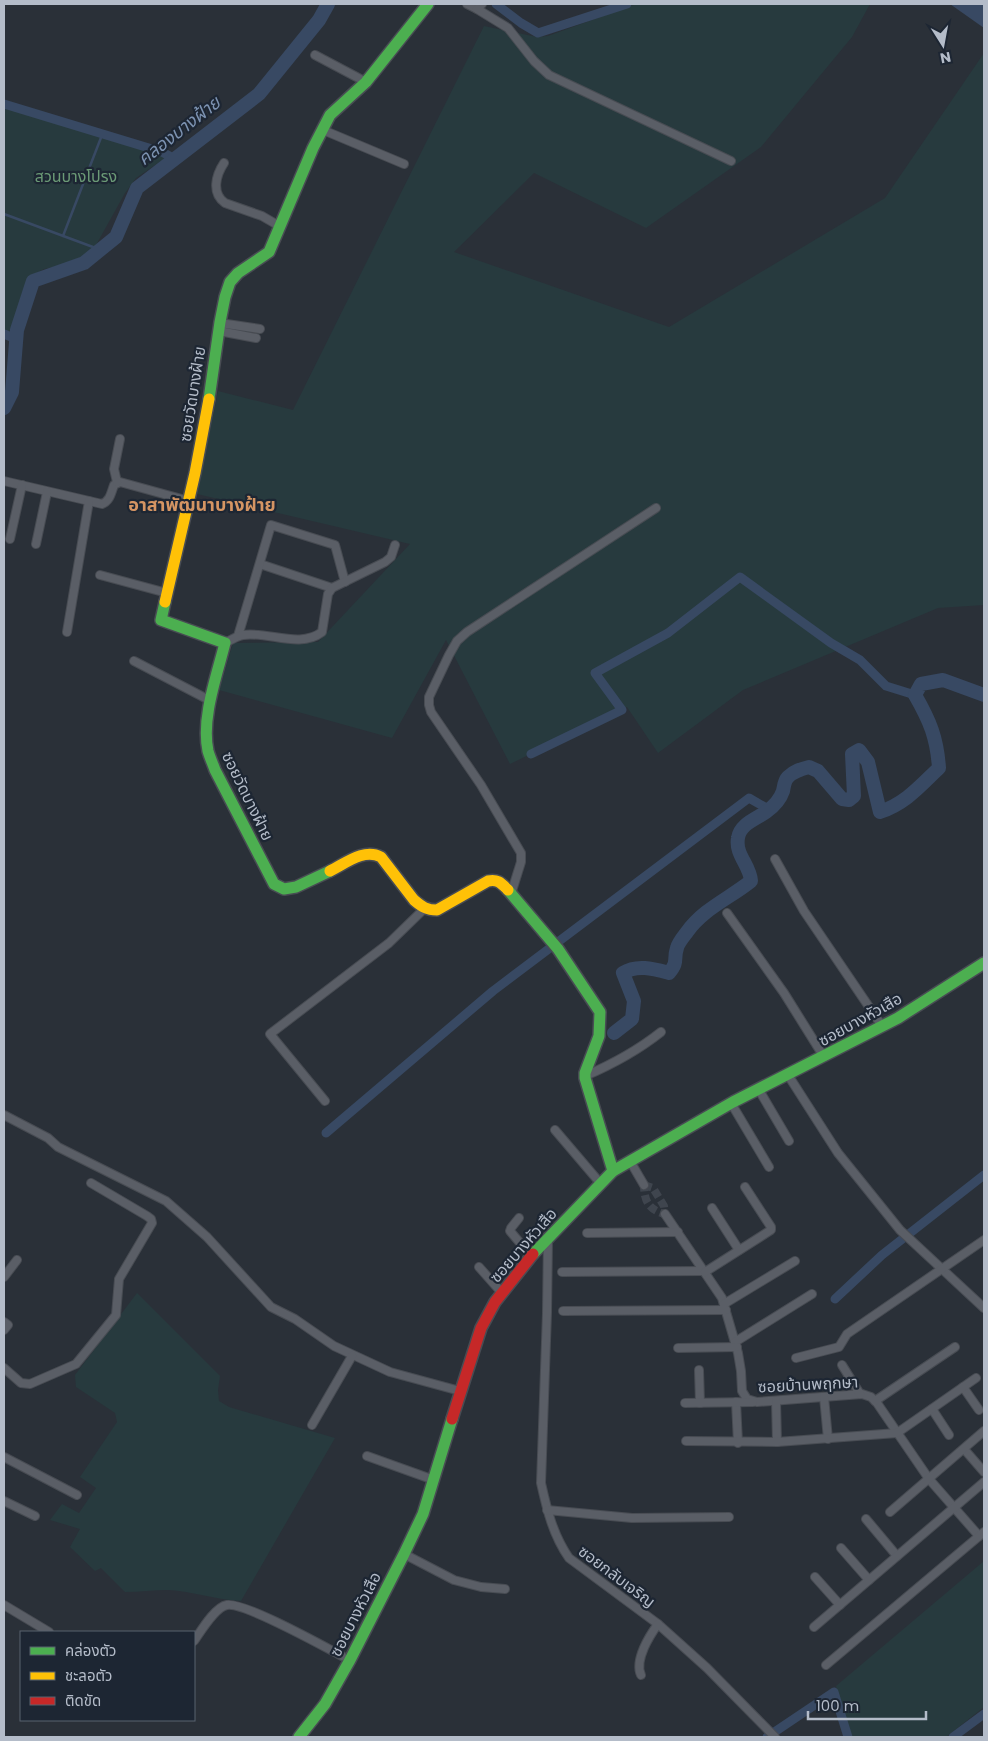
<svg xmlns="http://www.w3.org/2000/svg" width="988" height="1741" font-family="Poppins,'Noto Sans Thai',sans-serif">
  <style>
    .green { fill: #273a3e }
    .water { fill: #384963 }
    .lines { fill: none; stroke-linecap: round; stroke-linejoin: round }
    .stream { stroke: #384963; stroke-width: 2.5 }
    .canal { stroke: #384963; stroke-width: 9 }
    .river { stroke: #384963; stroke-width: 14 }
    .street-tunnel { stroke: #3f454e; stroke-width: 8; stroke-dasharray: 8 4; stroke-linecap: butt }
    .street-casing { stroke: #484c53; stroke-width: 10 }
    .fast-casing { stroke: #484c53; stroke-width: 14 }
    .slow-casing { stroke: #484c53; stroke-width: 14 }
    .jam-casing { stroke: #484c53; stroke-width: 14 }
    .street { stroke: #5a5e66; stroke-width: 8 }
    .fast { stroke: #4caf50; stroke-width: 11 }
    .slow { stroke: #ffc107; stroke-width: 11 }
    .jam { stroke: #c62828; stroke-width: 11 }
    .labels { text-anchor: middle; stroke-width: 4.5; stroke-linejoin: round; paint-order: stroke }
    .park-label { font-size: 16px; fill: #6b9a76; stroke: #1d2633 }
    .street-label { font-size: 16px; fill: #b4bcc9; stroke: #1d2633 }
    .water-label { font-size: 18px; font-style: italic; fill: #7c92b1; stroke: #1d2633 }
    .neighbourhood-label { font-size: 18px; font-weight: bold; fill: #d59563; stroke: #1d2633 }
  </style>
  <rect width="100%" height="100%" fill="#2a3038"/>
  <g class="green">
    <path d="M636,4H870L852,37L761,147L646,228L534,173L454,252L669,327L885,198L984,53V605L938,608L743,690L658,753L627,707L510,764L446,640L392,738L219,690L233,643L318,642L410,544L197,494L218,391L293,410L484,26L537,37L548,36Z"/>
    <path d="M4,100L173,153L136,178L125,193L91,254L73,263L44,269L31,276L8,335L4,333Z"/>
    <path d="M137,1293L220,1376L218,1390L219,1401L229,1407L335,1438L241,1601C216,1600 192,1591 168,1590C154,1590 139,1592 125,1592L101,1568L95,1571L70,1547L80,1529L50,1520L62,1504L79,1513L96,1488L80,1477L117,1422L115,1413L76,1387L75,1375Z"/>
    <path d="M984,1561V1707L946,1737H851L836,1686Z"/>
  </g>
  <path class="water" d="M950,4H984V28Z"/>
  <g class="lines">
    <g class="stream">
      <path d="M4,214L101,250"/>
      <path d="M63,236L102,135"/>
    </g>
    <g class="canal">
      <path d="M496,4L521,23L538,33L627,4"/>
      <path d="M4,104L162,152L175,159"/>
      <path d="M4,334L16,339"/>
      <path d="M531,754L622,710L595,673L668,633L740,577L831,643L860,660L886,686L915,695"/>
      <path d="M326,1133L493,991L749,798L770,810"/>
      <path d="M835,1299L882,1255L984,1175"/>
      <path d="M767,1737L834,1692L848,1737"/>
      <path d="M953,1737L984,1714"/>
    </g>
    <g class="river">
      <path d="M4,408L12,392L17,330L33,281L84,263L116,237L137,188L259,94L319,20L328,4"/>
      <path d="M614,1033L632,1019L634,1001L623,973C637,964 654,969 669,973C679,961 673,960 677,948C678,943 684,936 687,932C703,909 730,898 751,881C750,865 735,855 738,838C740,824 756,819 766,812C773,807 780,800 783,791C784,787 784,781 788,777C794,771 801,769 809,767L818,771L842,799L849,800L854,796L852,754L859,750L868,762L880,812C906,803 919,787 939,768C937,738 930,721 915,695L921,684L943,680L984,695"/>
    </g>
    <path class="street-tunnel" d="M644,1185L653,1188L664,1206L665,1214C649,1210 644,1201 644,1185Z"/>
    <defs>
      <g id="street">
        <path d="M467,4L477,9L482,4"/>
        <path d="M477,9L508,28L534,61L549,75L731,161"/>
        <path d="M315,55L366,82"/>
        <path d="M323,130L404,164"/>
        <path d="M224,163C216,175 211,193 225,203L262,216L281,227"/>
        <path d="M220,323L260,329"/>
        <path d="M219,331L256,338"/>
        <path d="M4,481L102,504C110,501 111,493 114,485L120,482L189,501"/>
        <path d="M117,482L114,469L120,439"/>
        <path d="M10,539L22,485"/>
        <path d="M36,544L47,492"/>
        <path d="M260,564L332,588"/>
        <path d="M100,575L167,593"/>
        <path d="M67,632L89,501"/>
        <path d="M238,636L271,525L335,545L345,582"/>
        <path d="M225,643C231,640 237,636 243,635C268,631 300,649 322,632L328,594L332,588L385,562L391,557L395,545"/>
        <path d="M134,661L211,701"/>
        <path d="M775,859L804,911L882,1026"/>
        <path d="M511,894L521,862V853L481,785L431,712L429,705V697L449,655L457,641L467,632L656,508"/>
        <path d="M727,913L784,993L824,1057"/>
        <path d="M788,1075L838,1153L900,1230L984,1308"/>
        <path d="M585,1076C613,1064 637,1051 661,1032"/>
        <path d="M759,1090L789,1141"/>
        <path d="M325,1101L270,1034L389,943L424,909"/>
        <path d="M731,1103L769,1167"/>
        <path d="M4,1115L48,1138L58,1147L166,1201L207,1237L271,1307L295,1319L334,1346L390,1372L460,1391"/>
        <path d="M555,1130L601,1184"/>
        <path d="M630,1161L644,1185"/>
        <path d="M712,1208L739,1250"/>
        <path d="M665,1214L722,1298L738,1353L741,1371L742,1391L747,1399L757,1402L862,1394L871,1397L877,1403L929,1479L979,1536"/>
        <path d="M519,1218L511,1228L510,1231L531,1256"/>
        <path d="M587,1233L678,1232"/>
        <path d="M548,1238L547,1313L541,1483C547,1510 553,1535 569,1558L658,1624L707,1668L775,1737"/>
        <path d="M479,1267L502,1293"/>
        <path d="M562,1272L704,1271"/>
        <path d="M705,1272L771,1230V1227L745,1187"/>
        <path d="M4,1277L17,1260"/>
        <path d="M724,1304L795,1261"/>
        <path d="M563,1311L726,1310"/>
        <path d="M4,1322L8,1325L4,1330"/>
        <path d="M735,1342L812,1294"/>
        <path d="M678,1348L737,1347"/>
        <path d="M796,1358L839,1347L847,1334L984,1240"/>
        <path d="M842,1365L860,1394"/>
        <path d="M4,1368L21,1383L30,1384L76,1364L116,1315L119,1279L152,1223L151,1219L147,1216L91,1183"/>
        <path d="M699,1370L700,1403"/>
        <path d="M963,1387L979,1410"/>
        <path d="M824,1397L828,1439"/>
        <path d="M776,1401L777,1442"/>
        <path d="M875,1401L955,1347"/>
        <path d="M736,1402L738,1443"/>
        <path d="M685,1403L753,1402"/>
        <path d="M932,1409L949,1435"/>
        <path d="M312,1425L352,1356"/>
        <path d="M686,1441L777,1442L897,1433L976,1378"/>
        <path d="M964,1449L984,1472"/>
        <path d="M367,1456L434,1480"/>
        <path d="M4,1457L77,1495"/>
        <path d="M4,1501L35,1516"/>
        <path d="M547,1510L632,1518L729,1517"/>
        <path d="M890,1512L984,1431"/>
        <path d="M866,1519L897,1556"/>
        <path d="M841,1548L869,1580"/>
        <path d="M404,1554L454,1580L481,1587L505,1589"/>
        <path d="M815,1577L840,1605"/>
        <path d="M4,1605L49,1632"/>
        <path d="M814,1627L984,1482"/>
        <path d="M194,1641C201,1631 215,1607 227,1605C244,1602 323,1646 342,1656"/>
        <path d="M826,1665L984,1532"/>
        <path d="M641,1675C634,1660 650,1635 658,1624"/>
      </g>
      <g id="fast">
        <path d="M209,399L220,322L225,297L230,282L238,273L269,252L313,148L330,115L366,82L428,4"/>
        <path d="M165,602L161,620L225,643C217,675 201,718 208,751C210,758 213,764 215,770L274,884L284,889L296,887L330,871"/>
        <path d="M508,890L558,949L600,1012L599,1036L585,1073V1078L613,1171"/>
        <path d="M533,1254L613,1171L733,1102L898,1018L984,963"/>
        <path d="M299,1737L325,1704L350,1660L404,1554L423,1514L452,1419"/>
      </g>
      <g id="slow">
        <path d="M165,602L195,473L209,399"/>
        <path d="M330,871C346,863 364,848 381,857L414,900C422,907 427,910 437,910L488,881C498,879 501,883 508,890"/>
      </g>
      <path id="jam" d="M452,1419L481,1328L495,1302L533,1254"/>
    </defs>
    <use href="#street" class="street-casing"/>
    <use href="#fast" class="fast-casing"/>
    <use href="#slow" class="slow-casing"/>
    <use href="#jam" class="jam-casing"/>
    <use href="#street" class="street"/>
    <use href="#fast" class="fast"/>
    <use href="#slow" class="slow"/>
    <use href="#jam" class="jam"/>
  </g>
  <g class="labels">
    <g class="park-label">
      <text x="76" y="182">สวนบางโปรง</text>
    </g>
    <g class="street-label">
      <text transform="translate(192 394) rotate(-81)" y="6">ซอยวัดบางฝ้าย</text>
      <text transform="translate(248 796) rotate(64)" y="6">ซอยวัดบางฝ้าย</text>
      <text transform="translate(860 1019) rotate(-29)" y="6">ซอยบางหัวเสือ</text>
      <text transform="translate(523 1245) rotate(-49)" y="6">ซอยบางหัวเสือ</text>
      <text transform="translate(808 1384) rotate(-3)" y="6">ซอยบ้านพฤกษา</text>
      <text transform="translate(617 1576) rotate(37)" y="6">ซอยกลับเจริญ</text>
      <text transform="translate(355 1614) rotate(-63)" y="6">ซอยบางหัวเสือ</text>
    </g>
    <g class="water-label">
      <text transform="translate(179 131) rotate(-38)" y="6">คลองบางฝ้าย</text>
    </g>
    <g class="neighbourhood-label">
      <text x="202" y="511">อาสาพัฒนาบางฝ้าย</text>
    </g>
  </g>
  <rect width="988" height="1741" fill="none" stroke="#b4bcc9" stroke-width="10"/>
  <rect x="20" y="1631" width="175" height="90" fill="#1d2633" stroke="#59626f"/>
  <rect x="30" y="1647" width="25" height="8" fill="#4caf50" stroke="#59626f"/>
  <text x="65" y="1656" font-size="15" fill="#b4bcc9">คล่องตัว</text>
  <rect x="30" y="1672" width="25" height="8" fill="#ffc107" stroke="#59626f"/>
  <text x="65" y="1681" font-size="15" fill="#b4bcc9">ชะลอตัว</text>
  <rect x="30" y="1697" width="25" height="8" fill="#c62828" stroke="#59626f"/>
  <text x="65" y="1706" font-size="15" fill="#b4bcc9">ติดขัด</text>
  <g transform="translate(943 45) rotate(169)" stroke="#1d2633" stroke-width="4" paint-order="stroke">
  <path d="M0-4L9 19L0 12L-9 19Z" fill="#b4bcc9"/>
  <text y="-8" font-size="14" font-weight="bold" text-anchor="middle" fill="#b4bcc9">N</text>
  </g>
  <path d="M808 1711v8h118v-8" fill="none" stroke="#b4bcc9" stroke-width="2.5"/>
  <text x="816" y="1711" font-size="15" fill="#b4bcc9" stroke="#1d2633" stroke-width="4" paint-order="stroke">100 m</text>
</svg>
